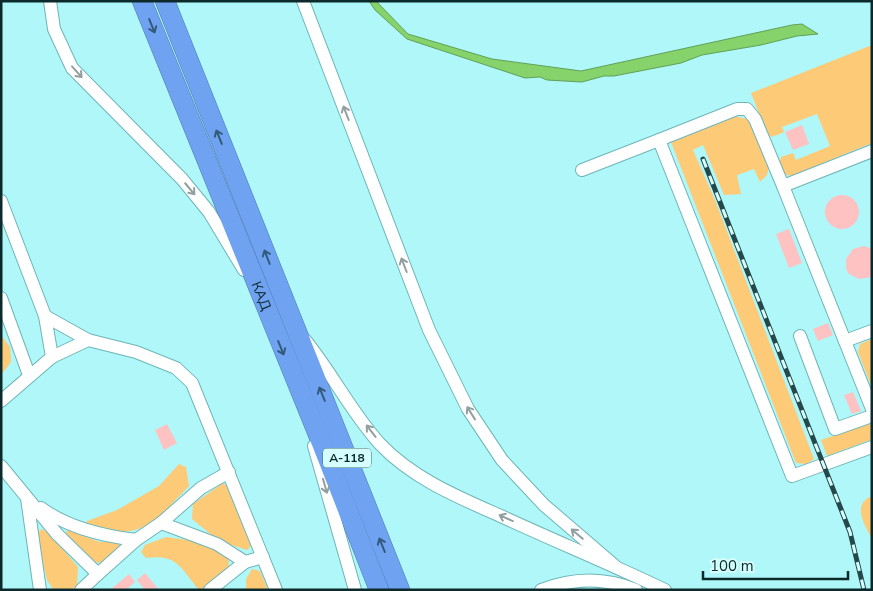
<svg xmlns="http://www.w3.org/2000/svg" width="873" height="591" font-family="'Nunito Sans',sans-serif">
  <style>
    .green { fill: #fdca78 }
    .water { fill: #86d26b; stroke: #61a058 }
    .building { fill: #ffc2c2 }
    .lines { fill: none; stroke-linecap: round; stroke-linejoin: round }
    .minor-casing { stroke: #6fb5b7; stroke-width: 14 }
    .highway-casing { stroke: #4c79ac; stroke-width: 20 }
    .minor { stroke: #fff; stroke-width: 12 }
    .highway { stroke: #6fa3f1; stroke-width: 19 }
    .rail-casing { stroke: #25494a; stroke-width: 5 }
    .rail { stroke: #d5feff; stroke-width: 3; stroke-dasharray: 9; stroke-linecap: butt }
    .oneway { stroke: #345a7a }
    .oneway2 { stroke: #929fa0 }
    .labels { text-anchor: middle; stroke-width: 4.5; stroke-linejoin: round; paint-order: stroke }
    .shield { fill: #d5feff; stroke: #486a6b; stroke-width: 1 }
    .shield-label { font-size: 12px; font-weight: bold; fill: #0c2a2b }
    .street-label { font-size: 14px; fill: #0c2a2b; stroke: #d5feff }
  </style>
  <rect width="100%" height="100%" fill="#aff7f9"/>
  <g class="green">
    <path d="M872,45V143L791,176L784,174L779,164L781,157L793,153L796,160L830,146L817,114L782,127L784,132L772,137L767,134L751,93Z"/>
    <path d="M735,116L750,120L769,166L767,175L760,182L754,169L737,175L741,194L724,195L703,145L693,150L715,200L814,459L806,464L796,463L671,142Z"/>
    <path d="M1,335L10,347L11,362L1,375Z"/>
    <path d="M872,339V388L858,352L860,344Z"/>
    <path d="M869,423L872,426L870,440L827,456L821,440Z"/>
    <path d="M179,464L186,467L189,486C153,523 141,544 86,524L87,521L117,510L159,486Z"/>
    <path d="M223,483L231,490L251,546L247,550L219,541L192,519L193,504Z"/>
    <path d="M872,496V539C865,526 851,504 872,496Z"/>
    <path d="M42,529L49,533L78,567L77,586L70,590L53,589L47,580L36,534Z"/>
    <path d="M67,530L100,542L118,541L120,546L102,564L87,559L66,533Z"/>
    <path d="M166,537L195,541L228,556L229,566L207,587L199,590C180,567 177,554 146,558L141,552L145,545Z"/>
    <path d="M252,569L260,571L268,590H246V579Z"/>
  </g>
  <path class="water" d="M369,1H376L408,34L492,59L581,71L792,25L802,24L818,34L797,36L761,45L702,55L681,63L614,76H604L582,82L547,80L540,77L525,78L407,39L375,10Z"/>
  <g class="building">
    <path d="M802,125L809,144L793,150L785,132Z"/>
    <circle cx="842" cy="212" r="17"/>
    <path d="M789,229L802,263L789,268L776,234Z"/>
    <path d="M864,246L872,249V277L859,279L849,274L846,269V259L853,249Z"/>
    <path d="M828,323L833,335L818,341L813,329Z"/>
    <path d="M853,392L861,411L852,414L844,395Z"/>
    <path d="M167,424L177,443L164,450L155,430Z"/>
    <path d="M145,573L159,590H145L137,580Z"/>
    <path d="M129,574L135,582L126,590H110Z"/>
  </g>
  <g class="lines">
    <defs>
      <g id="minor">
        <path d="M50,1L54,29L72,68L182,179L209,212L244,270"/>
        <path d="M303,1L429,330L468,409L502,460L544,505L615,566"/>
        <path d="M872,151L783,186L755,119L747,109H737L659,140L792,476L872,447"/>
        <path d="M582,170L659,140"/>
        <path d="M783,186L872,409"/>
        <path d="M1,201L45,316L88,340L136,352L176,368L192,383L276,590"/>
        <path d="M1,298L29,375"/>
        <path d="M800,336L835,429L872,416"/>
        <path d="M305,340C332,373 351,412 380,444C413,479 460,498 503,517C557,542 611,564 665,590"/>
        <path d="M845,341L872,331"/>
        <path d="M52,357L88,340"/>
        <path d="M1,401L52,357L45,316"/>
        <path d="M314,446L355,590"/>
        <path d="M1,466L57,534L98,574L136,540L161,523L217,544L245,562L263,557"/>
        <path d="M27,498L40,590"/>
        <path d="M41,508C68,528 103,536 136,540"/>
        <path d="M161,523L201,488L229,472"/>
        <path d="M81,590L98,574"/>
        <path d="M210,590L245,562"/>
        <path d="M541,590C572,578 605,577 636,590"/>
      </g>
      <g id="highway">
        <path id="s1" d="M142,1L321,442L379,590"/>
        <path d="M165,1L400,590"/>
      </g>
    </defs>
    <use href="#minor" class="minor-casing"/>
    <use href="#highway" class="highway-casing"/>
    <use href="#minor" class="minor"/>
    <use href="#highway" class="highway"/>
    <defs>
      <path id="rail" d="M703,159L850,532L864,590"/>
    </defs>
    <use href="#rail" class="rail-casing"/>
    <use href="#rail" class="rail"/>
  </g>
  <defs><path id="oneway-shaft" d="M-6 0H5M1.5-3L5.5 0L1.5 3" fill="none" stroke-width="1.6" stroke-linecap="round" stroke-linejoin="round" transform="scale(1.25)"/></defs>
  <g class="oneway">
    <use href="#oneway-shaft" transform="translate(152 26) rotate(68)"/>
    <use href="#oneway-shaft" transform="translate(219 137) rotate(-112)"/>
    <use href="#oneway-shaft" transform="translate(267 257) rotate(-111)"/>
    <use href="#oneway-shaft" transform="translate(281 348) rotate(68)"/>
    <use href="#oneway-shaft" transform="translate(322 394) rotate(-112)"/>
    <use href="#oneway-shaft" transform="translate(382 545) rotate(-112)"/>
  </g>
  <g class="oneway2">
    <use href="#oneway-shaft" transform="translate(77 72) rotate(48)"/>
    <use href="#oneway-shaft" transform="translate(346 113) rotate(-111)"/>
    <use href="#oneway-shaft" transform="translate(190 189) rotate(50)"/>
    <use href="#oneway-shaft" transform="translate(404 265) rotate(-111)"/>
    <use href="#oneway-shaft" transform="translate(471 413) rotate(-122)"/>
    <use href="#oneway-shaft" transform="translate(371 431) rotate(-128)"/>
    <use href="#oneway-shaft" transform="translate(325 486) rotate(74)"/>
    <use href="#oneway-shaft" transform="translate(506 518) rotate(-156)"/>
    <use href="#oneway-shaft" transform="translate(577 534) rotate(-140)"/>
  </g>
  <g class="labels">
    <rect class="shield" x="323" y="448.5" width="48" height="19" rx="4"/>
    <g class="shield-label">
      <text x="347" y="462">А-118</text>
    </g>
    <g class="street-label">
      <text dy="5" stroke="none"><textPath href="#s1" startOffset="318">КАД</textPath></text>
    </g>
  </g>
  <rect width="873" height="591" fill="none" stroke="#0c2a2b" stroke-width="5"/>
  <path d="M703 571v8h145v-8" fill="none" stroke="#0c2a2b" stroke-width="2.5"/>
  <text x="710" y="571" font-size="15" fill="#0c2a2b" stroke="#d5feff" stroke-width="4" paint-order="stroke">100 m</text>
</svg>
